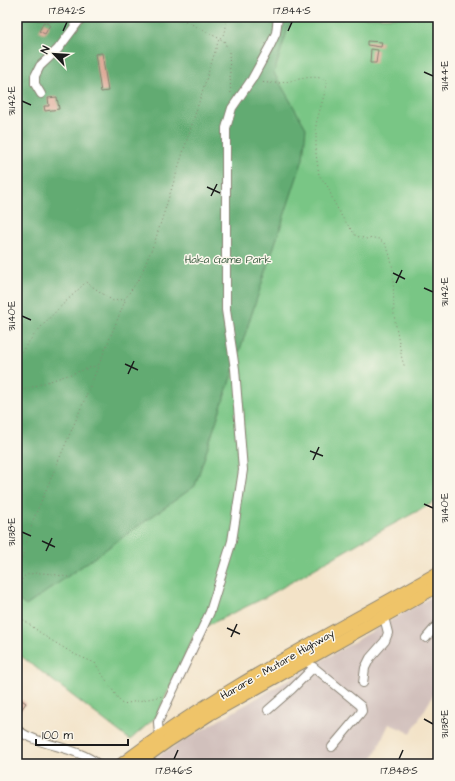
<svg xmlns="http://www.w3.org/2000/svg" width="455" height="781" font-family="'Architects Daughter',sans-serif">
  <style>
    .industrial { fill: #d1c0bc }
    .green { fill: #79c685; stroke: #4a7150 }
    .forest { fill: #62ab72; stroke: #3f6447 }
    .building { fill: #dda795 }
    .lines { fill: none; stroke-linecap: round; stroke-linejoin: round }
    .minor-casing { stroke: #888072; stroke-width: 10 }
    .highway-casing { stroke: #888072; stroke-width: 14 }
    .path { stroke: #888072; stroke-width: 1; stroke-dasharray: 1 3; stroke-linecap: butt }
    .minor { stroke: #fff; stroke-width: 8 }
    .highway { stroke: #efc469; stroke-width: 12 }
    .ticks { fill: none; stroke: #1c1c1c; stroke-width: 1.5 }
    .labels { text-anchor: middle; stroke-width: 3; stroke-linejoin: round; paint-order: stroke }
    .park-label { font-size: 11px; fill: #416046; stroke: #fbf7ec }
    .street-label { font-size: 11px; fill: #1c1c1c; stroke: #fbf7ec }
    .neatline { fill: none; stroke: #1c1c1c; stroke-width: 1.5 }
    .ticks-label { font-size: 10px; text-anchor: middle; fill: #1c1c1c }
  </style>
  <rect width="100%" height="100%" fill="#fbf7ec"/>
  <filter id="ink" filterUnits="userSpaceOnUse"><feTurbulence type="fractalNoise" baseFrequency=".025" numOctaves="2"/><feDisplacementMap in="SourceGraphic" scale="8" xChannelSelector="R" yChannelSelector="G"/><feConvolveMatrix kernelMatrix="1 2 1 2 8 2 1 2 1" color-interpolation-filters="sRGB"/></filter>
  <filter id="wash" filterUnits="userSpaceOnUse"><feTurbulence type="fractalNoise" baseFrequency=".012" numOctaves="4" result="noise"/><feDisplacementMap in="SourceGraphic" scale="16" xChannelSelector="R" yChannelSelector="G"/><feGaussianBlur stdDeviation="0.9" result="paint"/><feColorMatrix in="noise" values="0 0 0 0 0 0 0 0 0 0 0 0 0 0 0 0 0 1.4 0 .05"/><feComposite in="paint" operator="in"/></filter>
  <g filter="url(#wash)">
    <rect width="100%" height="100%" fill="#f3e3c8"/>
    <path class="industrial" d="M438,593V687L411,733L389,724L370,764H146L154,758Z"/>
    <path class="green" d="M17,17H438V500L362,541L264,598L196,631L156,717L130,740L17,653Z"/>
    <path class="forest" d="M17,17H296L288,28L274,73L306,128L303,159L195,486L26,606L17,599Z"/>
    <g id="blocks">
      <g class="building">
        <path d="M44,22L50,25L45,34L39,31Z"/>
        <path d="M367,41L382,42L381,47L367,45Z"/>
        <path d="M371,49L378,50L376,63H370Z"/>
        <path d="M102,53L108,91L101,92L95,54Z"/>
        <path d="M57,97L59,109L45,111L44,106H49L48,98Z"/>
        <path d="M17,697L26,703L17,716Z"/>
      </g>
    </g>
  </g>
  <g filter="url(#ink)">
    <use href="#blocks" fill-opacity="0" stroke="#888072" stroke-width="1"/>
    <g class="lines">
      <defs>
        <g id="minor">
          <path d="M41,94L35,84V76L40,66L58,49L82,17"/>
          <path d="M426,638L438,624"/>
          <path d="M305,660L361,706L362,711L359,715L332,747"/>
          <path d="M363,683L365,668L370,658L385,641L388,633L384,617"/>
          <path d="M268,710L292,689L313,668"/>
          <path d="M17,730C42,747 75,746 98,764"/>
          <path d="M159,736L158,722L210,612L232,541L243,470L235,369L226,310V128L232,108L252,79L270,46L276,33L278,17"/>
        </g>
        <g id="highway">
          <path d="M122,764C220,689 331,634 438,573"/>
          <path d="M136,764L168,741L210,714L438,586"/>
        </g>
      </defs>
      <use href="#minor" class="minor-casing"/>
      <use href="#highway" class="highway-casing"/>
      <g class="path">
        <path d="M178,17L224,41L229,52L231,96"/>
        <path d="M259,82C268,83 277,84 285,82C299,80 314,73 328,81L316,124V154L319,175L328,187L333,200L342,217L356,236L367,239L374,238L379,239L384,243L389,252L393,269L394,315L402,359L405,368"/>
        <path d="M17,359C35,329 62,306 86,282L113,301L125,299L140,277L155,241L219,39C228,31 226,28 225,17"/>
        <path d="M17,392L98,365"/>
        <path d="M17,573L34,518L84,401L125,301"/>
        <path d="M17,595L23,577C36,569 55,575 68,577"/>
        <path d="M17,615L46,637L74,654L95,663L121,703L123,704L163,696"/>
      </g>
      <use href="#minor" class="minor"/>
      <use href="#highway" class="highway"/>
    </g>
  </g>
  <path class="ticks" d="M63,31L67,22M288,31L292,22M424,72L433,76M22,101L31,105M207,187L220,193M211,196L217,184M393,273L405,279M396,283L402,270M424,288L433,292M22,316L31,320M125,364L138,370M128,374L134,361M310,451L323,456M313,460L319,447M424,504L433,508M22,532L31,536M42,541L55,547M46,551L52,538M227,628L240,634M231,637L237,624M424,719L433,724M174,759L178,750M399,759L403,750"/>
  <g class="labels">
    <g class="park-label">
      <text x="228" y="263">Haka Game Park</text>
    </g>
    <g class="street-label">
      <text transform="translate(277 664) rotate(-30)" y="4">Harare - Mutare Highway</text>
    </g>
  </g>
  <rect width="455" height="781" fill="none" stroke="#fbf7ec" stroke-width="44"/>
  <g transform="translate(54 54) rotate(295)" stroke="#fbf7ec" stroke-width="3" paint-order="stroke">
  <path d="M0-3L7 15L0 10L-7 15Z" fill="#1c1c1c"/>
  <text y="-6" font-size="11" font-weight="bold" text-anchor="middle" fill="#1c1c1c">N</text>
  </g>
  <path d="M36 739v6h92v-6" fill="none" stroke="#1c1c1c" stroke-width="2"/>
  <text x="42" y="739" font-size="12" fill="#1c1c1c" stroke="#fbf7ec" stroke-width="3" paint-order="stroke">100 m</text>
  <rect x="22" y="22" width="411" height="737" class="neatline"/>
  <g class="ticks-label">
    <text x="67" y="14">17.842°S</text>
    <text x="292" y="14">17.844°S</text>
    <text transform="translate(444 76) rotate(-90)" y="4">31.144°E</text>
    <text transform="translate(11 101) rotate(-90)" y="4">31.142°E</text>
    <text transform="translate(444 292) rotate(-90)" y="4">31.142°E</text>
    <text transform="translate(11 316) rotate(-90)" y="4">31.140°E</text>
    <text transform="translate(444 508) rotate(-90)" y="4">31.140°E</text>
    <text transform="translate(11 532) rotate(-90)" y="4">31.138°E</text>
    <text transform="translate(444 724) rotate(-90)" y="4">31.138°E</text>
    <text x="174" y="774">17.846°S</text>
    <text x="399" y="774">17.848°S</text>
  </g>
</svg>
